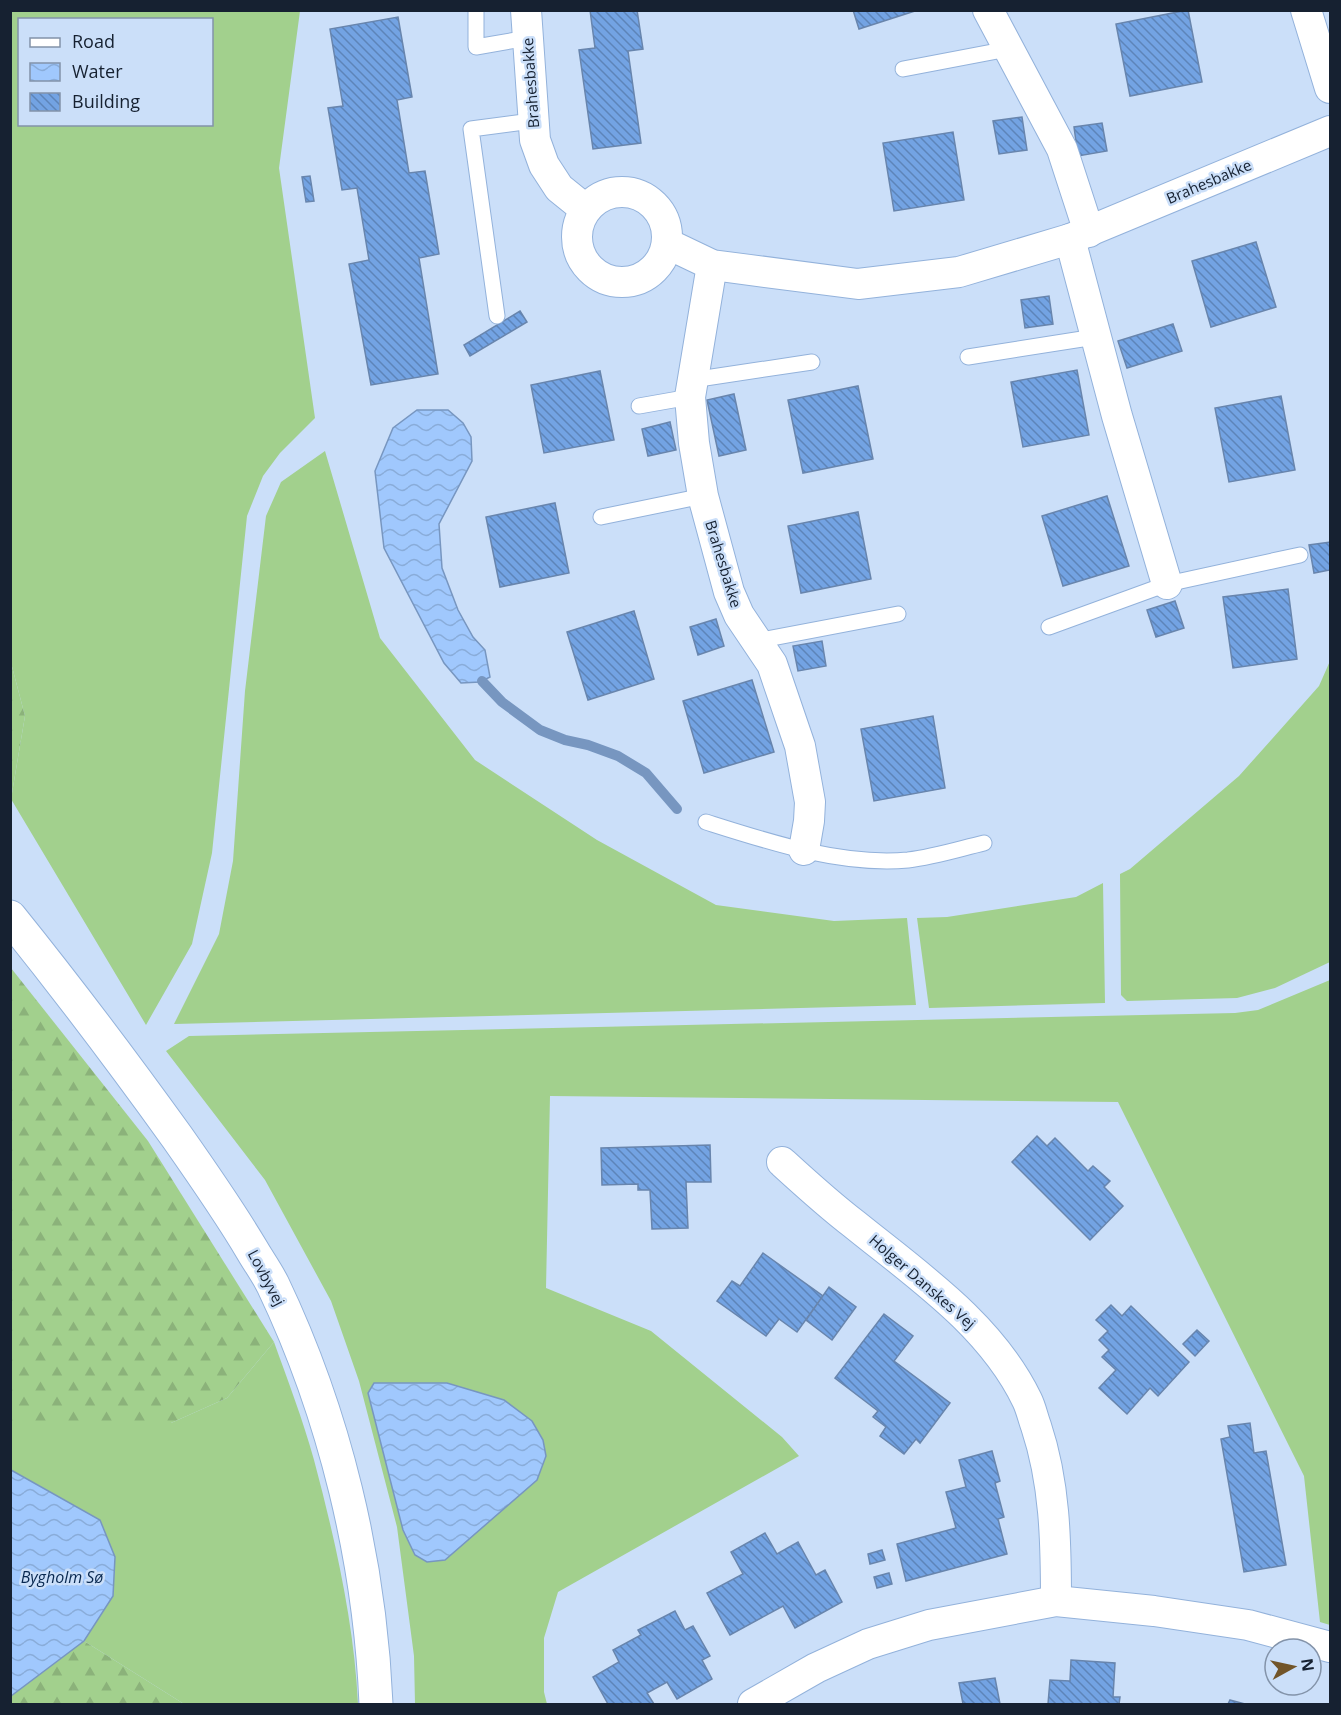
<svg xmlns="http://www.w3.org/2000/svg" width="1341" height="1715" font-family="'Open Sans',sans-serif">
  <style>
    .grass { fill: #a2d08d; fill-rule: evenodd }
    .forest { fill: url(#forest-firs) }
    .water { fill: url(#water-waves); stroke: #7796c0; stroke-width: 1.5 }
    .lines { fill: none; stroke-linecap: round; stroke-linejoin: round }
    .stream { stroke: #7796c0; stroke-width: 10 }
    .building { fill: url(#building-back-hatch); stroke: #6885ad; stroke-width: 1.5 }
    .lane-casing { stroke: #93b2db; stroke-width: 17 }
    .street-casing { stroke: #93b2db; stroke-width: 32 }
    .secondary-casing { stroke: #93b2db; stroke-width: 35 }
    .lane { stroke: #fff; stroke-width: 15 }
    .street { stroke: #fff; stroke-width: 30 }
    .secondary { stroke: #fff; stroke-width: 33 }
    .labels { text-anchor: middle; stroke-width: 5; stroke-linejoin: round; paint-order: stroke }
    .street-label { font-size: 15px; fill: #162131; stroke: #cbdff9 }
    .water-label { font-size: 16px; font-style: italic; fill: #082850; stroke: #cbdff9 }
  </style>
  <defs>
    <pattern id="forest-firs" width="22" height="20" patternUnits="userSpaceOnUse" patternTransform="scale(1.5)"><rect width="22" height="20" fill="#a2d08d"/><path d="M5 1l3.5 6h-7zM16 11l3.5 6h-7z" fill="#8bb27a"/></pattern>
    <pattern id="water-waves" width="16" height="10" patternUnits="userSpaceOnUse" patternTransform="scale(1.5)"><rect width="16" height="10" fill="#a0c8fd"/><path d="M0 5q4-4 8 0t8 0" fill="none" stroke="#89acd9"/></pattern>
    <pattern id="building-back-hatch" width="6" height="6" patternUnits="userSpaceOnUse" patternTransform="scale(1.5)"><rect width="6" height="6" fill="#73a3e3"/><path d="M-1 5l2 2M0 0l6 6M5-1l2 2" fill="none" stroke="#5d84b9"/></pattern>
  </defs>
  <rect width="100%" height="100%" fill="#cbdff9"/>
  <g class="grass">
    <path d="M10,11H300L279,168L315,418L280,453L263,476L247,516L212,853L192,944L146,1025L11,799L25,716L10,659ZM20,20H212V124H20Z"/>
    <path d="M325,451L380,638L475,760L597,840L716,905L834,921L907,918L916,1005L174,1024L219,934L233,861L245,691L266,516L281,482Z"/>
    <path d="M1330,661V962L1275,988L1237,998L1127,1001L1121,995L1120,874L1130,869L1239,776L1319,686Z"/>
    <path d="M1103,883L1105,1003L929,1008L917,918L947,917L1076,897Z"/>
    <path d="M1330,980V1625L1320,1622L1304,1476L1118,1102L550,1096L546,1288L651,1331L782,1437L799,1456L558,1592L544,1638V1692L547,1704H415L414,1656L397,1527L359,1381L331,1301L265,1180L166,1051L189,1036L1235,1013L1258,1010Z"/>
    <path d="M274,1342C288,1381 303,1420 314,1460C335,1539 354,1622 358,1704H184L84,1641L113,1596L115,1557L100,1520L11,1470V1423H171L227,1398Z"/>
  </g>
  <g class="forest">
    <path d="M10,659L25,716L11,799H10Z"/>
    <path d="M11,968L148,1141L274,1342L227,1398L171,1423H11Z"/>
    <path d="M84,1641L184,1704H11V1696Z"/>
  </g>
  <g class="water">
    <path d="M417,410H448L463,423L471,437L472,461L439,524L442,568L458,610L473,637L485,650L490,677L480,682L461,683L444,663L384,548L375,471L393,428Z"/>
    <path d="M374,1383H447L504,1400L532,1421L543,1440L546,1456L537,1480L445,1560L427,1562L415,1555L403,1530L368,1393Z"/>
    <path d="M11,1470L100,1520L115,1557L113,1596L84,1641L11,1696Z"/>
  </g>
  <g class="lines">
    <path class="stream" d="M482,681L502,702L540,730L565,740L588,745L618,756L646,773L677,809"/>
  </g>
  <g class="building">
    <path d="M590,10H637L643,49L628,51L641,143L593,149L579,50L595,48Z"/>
    <path d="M853,10H918L859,29Z"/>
    <path d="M1188,10L1202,82L1130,96L1116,24Z"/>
    <path d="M398,17L412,97L397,100L409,173L425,171L439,254L419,258L438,374L371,385L349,264L369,260L357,188L342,190L328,108L343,106L330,29Z"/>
    <path d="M1022,117L1027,150L999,154L993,121Z"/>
    <path d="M1102,123L1107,151L1078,156L1074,127Z"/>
    <path d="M953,132L964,200L894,211L883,143Z"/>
    <path d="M310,176L314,201L306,202L302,177Z"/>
    <path d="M1256,242L1276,307L1211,327L1192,261Z"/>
    <path d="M1049,296L1053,324L1025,328L1021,300Z"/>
    <path d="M520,311L527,322L470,356L464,345Z"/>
    <path d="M1173,324L1182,351L1127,368L1118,341Z"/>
    <path d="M1077,370L1089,435L1023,447L1011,382Z"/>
    <path d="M600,371L614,440L544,453L531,385Z"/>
    <path d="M858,386L873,459L803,473L788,400Z"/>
    <path d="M734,394L746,450L719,456L707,400Z"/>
    <path d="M1281,396L1295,470L1229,482L1215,408Z"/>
    <path d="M670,422L676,450L648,456L642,429Z"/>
    <path d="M1107,496L1129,566L1063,586L1042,516Z"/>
    <path d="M555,503L569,573L500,587L486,517Z"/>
    <path d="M858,512L871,579L801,593L788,526Z"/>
    <path d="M1330,542V570L1314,573L1309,545Z"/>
    <path d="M1288,589L1297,659L1233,668L1223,597Z"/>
    <path d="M1175,601L1184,628L1156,637L1147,610Z"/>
    <path d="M634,611L654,679L588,700L567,632Z"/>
    <path d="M716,619L724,646L698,655L690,627Z"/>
    <path d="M822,641L826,666L798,671L793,646Z"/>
    <path d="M752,680L774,752L704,773L683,701Z"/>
    <path d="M933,716L945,788L874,801L861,729Z"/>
    <path d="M1037,1136L1047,1146L1055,1138L1088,1171L1093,1166L1110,1181L1104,1187L1123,1206L1090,1240L1012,1162Z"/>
    <path d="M710,1145L711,1182H686L688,1228L652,1229L650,1190H638V1184L602,1185L601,1148Z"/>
    <path d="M763,1253L823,1296L797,1332L779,1319L766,1336L717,1301L732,1281L740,1286Z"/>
    <path d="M829,1287L856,1307L832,1340L806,1320Z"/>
    <path d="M1111,1305L1122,1316L1131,1306L1189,1362L1158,1396L1150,1388L1127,1414L1099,1388L1116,1370L1102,1357L1109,1350L1099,1340L1108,1331L1096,1320Z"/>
    <path d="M884,1314L913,1336L894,1361L950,1403L920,1443L916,1439L904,1454L880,1436L886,1427L873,1417L878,1411L835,1378Z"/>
    <path d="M1197,1330L1209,1341L1195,1356L1183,1344Z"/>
    <path d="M1250,1423L1254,1453L1266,1451L1286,1565L1244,1572L1221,1439L1230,1437L1228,1426Z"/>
    <path d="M992,1451L1000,1481L995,1483L1004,1517L998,1519L1007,1554L906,1581L897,1544L956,1528L946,1492L966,1487L959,1460Z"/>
    <path d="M765,1533L777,1554L798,1542L816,1575L825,1570L842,1602L795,1628L783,1606L730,1635L707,1593L743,1574L731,1552Z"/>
    <path d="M882,1550L885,1560L870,1564L868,1554Z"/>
    <path d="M889,1573L892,1584L877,1588L874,1577Z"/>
    <path d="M675,1611L685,1630L693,1626L710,1656L702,1660L712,1679L677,1699L667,1682L647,1693L654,1704H608L593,1677L619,1662L613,1650L641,1635L638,1630Z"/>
    <path d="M1071,1660L1115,1663L1113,1697H1120L1119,1704H1048L1050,1680L1070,1681Z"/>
    <path d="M995,1678L1000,1704H963L959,1683Z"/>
    <path d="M1230,1700L1245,1704H1228Z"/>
  </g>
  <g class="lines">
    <defs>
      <g id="lane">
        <path d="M476,10V47L528,38"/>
        <path d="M903,69L1008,49"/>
        <path d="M497,316L471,129L532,121"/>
        <path d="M968,357L1095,337"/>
        <path d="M692,380L812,362"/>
        <path d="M639,406L690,397"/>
        <path d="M601,517L703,496"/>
        <path d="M1049,627L1167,584L1300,555"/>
        <path d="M756,641L898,614"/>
        <path d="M706,822C769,842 841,866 908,860C934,857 959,849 984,843"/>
      </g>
      <g id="street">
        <path d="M526,10L535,140L544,165L559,188L585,209"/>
        <path d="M988,10L1062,149L1089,232"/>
        <path d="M1306,10L1330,88"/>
        <circle cx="622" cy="237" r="45"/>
        <path d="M1070,239L1117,416L1167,584"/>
        <path d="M668,244L712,265L858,284L959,272L1070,239L1330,131"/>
        <path d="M712,265L690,397L694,443L703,496L729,592L739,615L772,664L800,746L810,802L809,821L804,850"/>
        <path d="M782,1162C805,1183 829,1205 854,1224C917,1275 991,1325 1027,1400C1031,1408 1033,1418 1036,1426C1055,1483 1056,1541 1056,1601"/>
        <path d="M753,1704L816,1668L868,1644L929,1625L1056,1601L1154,1611L1248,1625L1330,1647"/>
      </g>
      <path id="secondary" d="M10,917C68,989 123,1062 177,1137C203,1174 229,1211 252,1250C259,1262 267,1273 273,1285C335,1415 370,1561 376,1704"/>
    </defs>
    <use href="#lane" class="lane-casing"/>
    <use href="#street" class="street-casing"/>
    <use href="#secondary" class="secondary-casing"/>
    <use href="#lane" class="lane"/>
    <use href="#street" class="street"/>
    <use href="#secondary" class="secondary"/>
  </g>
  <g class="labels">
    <g class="street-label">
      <text transform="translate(531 83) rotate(-94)" y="5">Brahesbakke</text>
      <text transform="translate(1209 182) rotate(-23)" y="5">Brahesbakke</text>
      <text transform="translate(723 564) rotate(73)" y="5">Brahesbakke</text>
      <text transform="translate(266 1278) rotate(62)" y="5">Lovbyvej</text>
      <text transform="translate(922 1282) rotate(41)" y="5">Holger Danskes Vej</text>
    </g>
    <g class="water-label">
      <text x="62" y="1583">Bygholm Sø</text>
    </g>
  </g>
  <rect width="1341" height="1715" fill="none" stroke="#162131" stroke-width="24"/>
  <rect x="18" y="18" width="195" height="108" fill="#cbdff9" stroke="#8393a9" stroke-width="1.5"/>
  <rect x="30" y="38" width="30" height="9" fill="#ffffff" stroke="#8393a9" stroke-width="1.5"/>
  <text x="72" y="48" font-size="18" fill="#162131">Road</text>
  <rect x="30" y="63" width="30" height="18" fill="url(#water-waves)" stroke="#8393a9" stroke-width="1.5"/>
  <text x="72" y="78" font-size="18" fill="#162131">Water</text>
  <rect x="30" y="93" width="30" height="18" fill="url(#building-back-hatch)" stroke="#8393a9" stroke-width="1.5"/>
  <text x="72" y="108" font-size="18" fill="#162131">Building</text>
  <g transform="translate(1293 1667) rotate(82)"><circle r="28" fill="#cbdff9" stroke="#8393a9" stroke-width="1.5"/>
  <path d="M0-4.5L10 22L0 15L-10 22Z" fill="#725529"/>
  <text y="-9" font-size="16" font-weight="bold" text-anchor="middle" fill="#162131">N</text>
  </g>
</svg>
